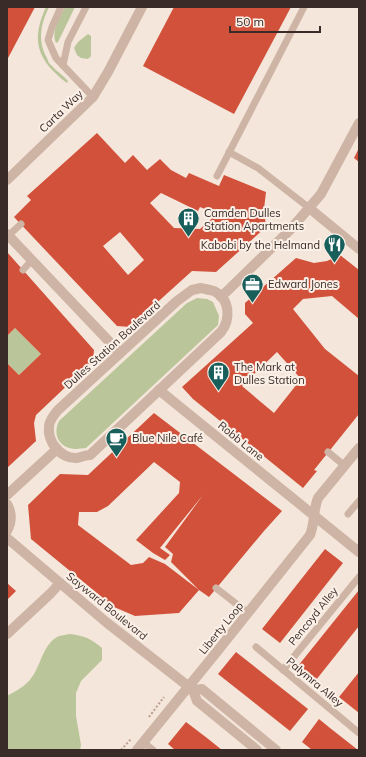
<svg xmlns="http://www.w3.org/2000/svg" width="366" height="757" font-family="Mulish,sans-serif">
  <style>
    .green { fill: #bac599 }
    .building { fill: #d2513b; fill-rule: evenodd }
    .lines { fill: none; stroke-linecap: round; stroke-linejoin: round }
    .path { stroke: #ba9d8f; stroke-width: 2; stroke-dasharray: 2 2; stroke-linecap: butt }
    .service { stroke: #ceb4a5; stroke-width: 7 }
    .minor { stroke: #ceb4a5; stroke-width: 10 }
    .tertiary { stroke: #ceb4a5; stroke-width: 10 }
    .labels { text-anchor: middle; stroke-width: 4; stroke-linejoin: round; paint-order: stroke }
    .street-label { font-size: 11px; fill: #392b27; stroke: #fbf0e7 }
    .poi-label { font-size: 11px; fill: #392b27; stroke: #fbf0e7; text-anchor: start }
  </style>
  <rect width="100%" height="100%" fill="#f4e6da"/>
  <g class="green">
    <path d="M46,7H49C41,24 37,40 47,58C48,61 49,64 52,66C57,72 63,75 68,81L67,83C38,61 30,41 46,7Z"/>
    <path d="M65,7H75L58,42L56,43C51,31 59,18 65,7Z"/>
    <path d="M88,34L91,36V56L88,59L81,58L77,55L74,48L78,42Z"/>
    <path d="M197,298L207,299L213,302L219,316L218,325L86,448C83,448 79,449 76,449C60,449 52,435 59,421L187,303Z"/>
    <path d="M15,328L41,354L19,375L7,363V336Z"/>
    <path d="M70,634C85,636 90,638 102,648V660L81,681L76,693V716L81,745L80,750H7V696C16,691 26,686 32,677C41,665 43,645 57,637C61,635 66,635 70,634Z"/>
  </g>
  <g class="building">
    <path d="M7,7H35L7,60Z"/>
    <path d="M174,7H291L234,114L143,66Z"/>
    <path d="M97,133L125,163L133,155L147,170L160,159L171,170L186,178L189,173L219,186L224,175L266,192L264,209L266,227L216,272L192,271L130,327L117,326L14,217L31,200L27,196ZM161,193L198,211L200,207L217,214L200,229L174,228L150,203ZM120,232L144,260L128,275L103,246Z"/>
    <path d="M359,148V162L354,158Z"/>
    <path d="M7,252L94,350L93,361L36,415L34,423L36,441L7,468V363L19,375L41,354L15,328L7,336Z"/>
    <path d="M340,255L359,270V319L332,296L303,299L293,309L325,349L359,376V414L314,470L317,471L303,488L193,399L182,387L253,323L245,314V303L296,258L314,263L327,261ZM277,352L301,379L274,413L242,386Z"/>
    <path d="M154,413L282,511L264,531L209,597L199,590L171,562L173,554L165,547L203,495L160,548L170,555L165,560L153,553L136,540L179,493L180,482L154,462L108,506L97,512H79L78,525L131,565L143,563L149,557L165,564L199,590L179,613L135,616L114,607L31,539L28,505L60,474L88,475Z"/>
    <path d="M325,549L343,563L280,643L262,629Z"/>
    <path d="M7,583L16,591L7,600Z"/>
    <path d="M359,590V626L316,680L298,666Z"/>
    <path d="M236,652L308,709L290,731L218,674Z"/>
    <path d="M359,672V713L339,697Z"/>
    <path d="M319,719L330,728L358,750H312L302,742Z"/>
    <path d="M186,722L207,738L222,750H175L168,744Z"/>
  </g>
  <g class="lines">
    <g class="path">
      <path d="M149,717L164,697"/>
      <path d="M121,750L131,739"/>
    </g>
    <g class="service">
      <path d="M61,7L52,27L48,40L56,58L93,97"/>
      <path d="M63,65L68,42L86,7"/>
      <path d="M229,152L258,168L308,207"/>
      <path d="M217,176L304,7"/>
      <path d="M9,235L21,224"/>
      <path d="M23,270L32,260"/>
      <path d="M328,452L345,466"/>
      <path d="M348,514L359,501"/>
      <path d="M216,588L248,613"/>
      <path d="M256,647L359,733"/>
      <path d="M283,670L359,577"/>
      <path d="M143,742L153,750"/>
    </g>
    <g class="minor">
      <path d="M308,207L359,249"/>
      <path d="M7,234L120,353"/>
      <path d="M201,288C205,289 210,290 214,291C230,299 231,319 221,332L90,455C86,455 81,457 77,458C61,459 47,442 49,426C50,419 54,415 58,410L177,301L192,290Z"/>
      <path d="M221,297L290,230L321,194L359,123"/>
      <path d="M159,390L359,552"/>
      <path d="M7,495L57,449"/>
      <path d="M7,634L51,593L60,583"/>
      <path d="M137,750L215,654L310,535C315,523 313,510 318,498L359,448"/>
    </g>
    <g class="tertiary">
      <path d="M7,180L93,97L108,72L142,7"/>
      <path d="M7,504C12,513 12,522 7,531"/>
      <path d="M7,538L106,622L193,690L197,701L257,750"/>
      <path d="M193,690L202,689L276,750"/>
    </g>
  </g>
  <defs>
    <symbol id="building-pin" viewBox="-11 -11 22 30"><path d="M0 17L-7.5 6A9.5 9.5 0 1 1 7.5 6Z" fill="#185f5c" stroke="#fbf0e7"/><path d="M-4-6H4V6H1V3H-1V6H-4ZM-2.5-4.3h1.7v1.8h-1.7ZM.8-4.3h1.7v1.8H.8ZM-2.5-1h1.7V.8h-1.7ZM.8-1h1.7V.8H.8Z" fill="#fff"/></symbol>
    <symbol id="restaurant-pin" viewBox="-11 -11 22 30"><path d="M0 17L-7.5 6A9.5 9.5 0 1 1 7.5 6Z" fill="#185f5c" stroke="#fbf0e7"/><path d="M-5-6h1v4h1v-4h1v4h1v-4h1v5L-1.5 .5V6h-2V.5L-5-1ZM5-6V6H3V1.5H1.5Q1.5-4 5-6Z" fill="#fff"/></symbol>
    <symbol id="office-pin" viewBox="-11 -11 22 30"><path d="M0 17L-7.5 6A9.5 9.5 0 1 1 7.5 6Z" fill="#185f5c" stroke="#fbf0e7"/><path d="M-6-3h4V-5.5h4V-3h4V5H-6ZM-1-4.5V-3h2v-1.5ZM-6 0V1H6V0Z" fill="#fff"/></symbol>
    <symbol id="cafe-pin" viewBox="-11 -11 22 30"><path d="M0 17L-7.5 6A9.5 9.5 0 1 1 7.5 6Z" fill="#185f5c" stroke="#fbf0e7"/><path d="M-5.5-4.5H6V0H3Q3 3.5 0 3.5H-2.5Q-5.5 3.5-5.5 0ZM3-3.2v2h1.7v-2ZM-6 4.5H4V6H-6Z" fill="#fff"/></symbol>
  </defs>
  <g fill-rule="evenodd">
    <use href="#building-pin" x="176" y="206" width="25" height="34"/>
    <use href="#restaurant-pin" x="322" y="232" width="25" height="34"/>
    <use href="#office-pin" x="240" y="272" width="25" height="34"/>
    <use href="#building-pin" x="206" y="360" width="25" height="34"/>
    <use href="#cafe-pin" x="104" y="426" width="25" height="34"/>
  </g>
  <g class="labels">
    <g class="street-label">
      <text transform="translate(61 111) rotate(-44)" y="4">Carta Way</text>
      <text transform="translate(112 345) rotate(-42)" y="4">Dulles Station Boulevard</text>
      <text transform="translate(241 441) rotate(39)" y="4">Robb Lane</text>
      <text transform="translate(107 606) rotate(39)" y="4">Sayward Boulevard</text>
      <text transform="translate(313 616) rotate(-51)" y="4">Pencoyd Alley</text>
      <text transform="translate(221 628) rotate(-51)" y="4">Liberty Loop</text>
      <text transform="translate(315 682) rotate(40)" y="4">Palymra Alley</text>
    </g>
    <g class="poi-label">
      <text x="204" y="217">Camden Dulles<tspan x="204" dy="13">Station Apartments</tspan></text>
      <text x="320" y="249" text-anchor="end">Kabobi by the Helmand</text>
      <text x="268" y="288">Edward Jones</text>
      <text x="234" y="371">The Mark at<tspan x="234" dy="13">Dulles Station</tspan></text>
      <text x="132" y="442">Blue Nile Café</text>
    </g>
  </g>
  <rect width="366" height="757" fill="none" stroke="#392b27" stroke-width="16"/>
  <path d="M230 26v6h90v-6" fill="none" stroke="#392b27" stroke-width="2"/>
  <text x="236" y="26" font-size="12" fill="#392b27" stroke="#fbf0e7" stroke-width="3" paint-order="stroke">50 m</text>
</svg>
